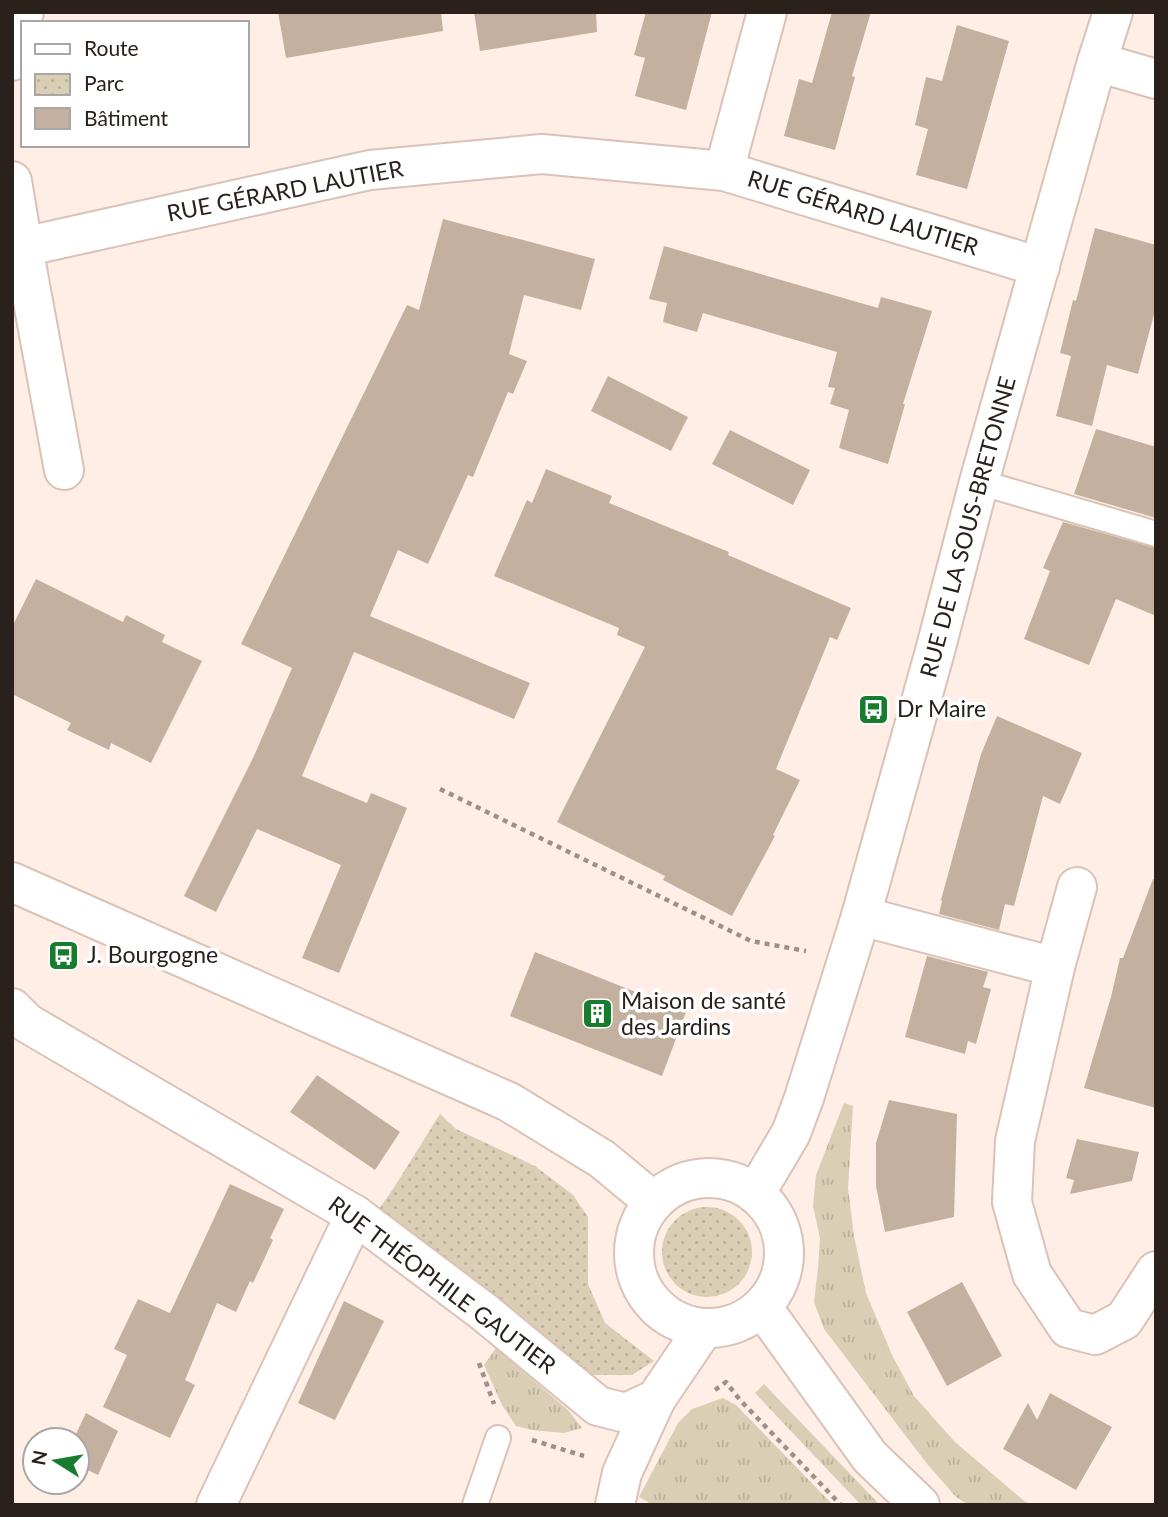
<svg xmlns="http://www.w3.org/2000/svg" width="1168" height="1517" font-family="Lato,sans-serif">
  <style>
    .grass { fill: url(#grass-tufts) }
    .park { fill: url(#park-dots) }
    .building { fill: #c3b09e }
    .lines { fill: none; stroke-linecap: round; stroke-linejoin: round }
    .lane-casing { stroke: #dbc2b6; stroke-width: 28 }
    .street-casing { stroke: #dbc2b6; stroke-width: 42 }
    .secondary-casing { stroke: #dbc2b6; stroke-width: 42 }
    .path { stroke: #9d908a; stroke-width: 4.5; stroke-dasharray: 5 5; stroke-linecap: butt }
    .lane { stroke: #fff; stroke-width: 24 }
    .street { stroke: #fff; stroke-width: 38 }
    .secondary { stroke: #fff; stroke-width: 38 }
    .labels { text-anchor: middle; stroke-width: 7; stroke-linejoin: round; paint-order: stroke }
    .street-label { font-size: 23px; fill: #2a211c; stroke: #fff }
    .poi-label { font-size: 23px; fill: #2a211c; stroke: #fff; text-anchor: start }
  </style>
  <defs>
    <pattern id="grass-tufts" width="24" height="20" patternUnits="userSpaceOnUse" patternTransform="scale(1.75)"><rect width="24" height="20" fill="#daceb5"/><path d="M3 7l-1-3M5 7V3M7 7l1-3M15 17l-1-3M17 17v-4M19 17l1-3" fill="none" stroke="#bbb19b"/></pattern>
    <pattern id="park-dots" width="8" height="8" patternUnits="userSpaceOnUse" patternTransform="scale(1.75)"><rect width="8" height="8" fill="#daceb5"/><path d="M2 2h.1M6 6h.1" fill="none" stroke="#bbb19b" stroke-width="1.8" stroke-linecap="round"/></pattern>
  </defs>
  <rect width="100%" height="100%" fill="#feeee6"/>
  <g class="grass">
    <path d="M844,1103L853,1106L848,1188L854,1236L866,1293L892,1355L914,1396L955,1442L1023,1500L1032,1505H969L956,1497L928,1465L824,1329L814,1302L818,1268L820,1238L813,1206L816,1175Z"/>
    <path d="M496,1348L568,1410L582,1428L564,1433L532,1430L516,1426L502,1405L484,1365Z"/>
    <path d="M764,1384L880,1505H861L755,1393Z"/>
    <path d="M723,1398L736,1405L833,1505H653L639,1497L678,1423L692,1409Z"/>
  </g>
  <g class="park">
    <path d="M440,1114L456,1129L535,1166L573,1195L588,1217V1284L605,1323L654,1361L632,1375H591L517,1312L379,1209L393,1189Z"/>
    <circle cx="707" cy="1252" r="45"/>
  </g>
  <g class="building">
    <path d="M278,12H441L443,31L286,58Z"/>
    <path d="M474,12H596L597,32L480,51Z"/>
    <path d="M646,12H712L686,110L635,96L645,58L634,55Z"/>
    <path d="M832,12H871L852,76L855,77L835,150L784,136L799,79L812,83Z"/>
    <path d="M957,25L1009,41L967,189L916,175L928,129L915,125L926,77L942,81Z"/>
    <path d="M443,219L595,259L581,310L524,295L509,354L527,361L513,394L508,392L473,477L468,475L428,564L398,550L370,616L530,683L514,719L354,652L302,776L367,803L371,793L407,808L339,973L302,958L341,865L257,829L216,912L184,896L254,756L292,668L241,644L407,305L419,310Z"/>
    <path d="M1095,228L1156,245V307L1138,374L1107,365L1092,426L1056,416L1071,356L1060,353L1073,300L1076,301Z"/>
    <path d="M664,246L878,308L881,297L932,311L903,404H905L888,464L839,448L849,410L830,404L835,388L828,387L837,352L703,313L697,332L663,322L667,303L649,299Z"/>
    <path d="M608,376L688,417L671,451L591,411Z"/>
    <path d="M1096,429L1156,447V518L1074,494Z"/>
    <path d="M730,430L810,470L793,505L712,464Z"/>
    <path d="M546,469L612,496L609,503L729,552L728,555L851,608L837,640L830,637L776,769L800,780L773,835L775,836L732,916L663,880L665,876L557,822L645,647L617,635L619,628L494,576L527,500L532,503Z"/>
    <path d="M1063,522L1156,548V616L1116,599L1089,665L1024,639L1050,571L1043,568Z"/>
    <path d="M36,579L123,622L126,615L165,635L162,642L202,661L151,763L111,743L109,750L67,730L71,723L12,694V627Z"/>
    <path d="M997,716L1082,753L1060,804L1043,796L1014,906L1005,904L999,930L939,914L942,901L941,900L981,754Z"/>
    <path d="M1153,879L1156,880V1108L1084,1088L1111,997L1120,958H1123Z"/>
    <path d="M535,952L686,1012L662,1076L510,1016Z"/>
    <path d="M927,956L988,972L983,987L991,989L976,1044L968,1041L965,1054L905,1037Z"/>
    <path d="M317,1075L400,1132L375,1170L290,1112Z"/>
    <path d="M889,1100L957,1114L954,1217L885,1232L876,1186V1143Z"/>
    <path d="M1077,1139L1139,1152L1132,1181L1070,1194L1074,1180L1066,1178Z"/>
    <path d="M230,1184L284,1209L270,1238L273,1240L253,1283L250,1281L236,1312L217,1303L185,1380L195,1385L170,1438L103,1407L127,1355L114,1349L138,1299L170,1313Z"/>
    <path d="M962,1282L1002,1356L947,1386L907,1312Z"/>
    <path d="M344,1301L384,1321L335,1420L298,1403Z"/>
    <path d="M1050,1393L1112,1427L1076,1490L1003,1449L1028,1403L1037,1420Z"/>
    <path d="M86,1413L118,1431L98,1475L77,1465V1440H73Z"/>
  </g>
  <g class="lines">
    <defs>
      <g id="lane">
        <path d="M979,482L1156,534"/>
        <path d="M475,1505L498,1438"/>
      </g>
      <g id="street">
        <path d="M12,61L24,12"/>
        <path d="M1097,62L1156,79"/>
        <path d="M724,171L767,12"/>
        <path d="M12,181L23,247L64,470"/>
        <path d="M23,247L370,170L542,154L724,171L1040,267"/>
        <path d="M1077,887L1055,967L1015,1141L1012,1202L1032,1274L1068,1328L1095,1335L1124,1320L1156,1271"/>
        <path d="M861,916L1055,967"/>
        <path d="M12,1008L27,1023L355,1215L484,1312L598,1406L626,1413L656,1399L704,1328"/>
        <path d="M762,1307L870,1457L920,1505"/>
        <path d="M216,1505L355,1215"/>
        <path d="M615,1505L622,1473L656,1399"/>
      </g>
      <g id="secondary">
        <path d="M12,882L509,1102L602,1159L654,1202"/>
        <circle cx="709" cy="1253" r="75"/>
        <path d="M755,1194L791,1133L804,1098L861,916L935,651L979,482L1097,62L1113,12"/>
      </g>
    </defs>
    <use href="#lane" class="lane-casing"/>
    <use href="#street" class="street-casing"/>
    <use href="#secondary" class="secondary-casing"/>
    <g class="path">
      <path d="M440,789L751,941L806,951"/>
      <path d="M479,1363L494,1404"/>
      <path d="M715,1390L726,1382L740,1400L841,1505"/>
      <path d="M532,1440L584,1456"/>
    </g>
    <use href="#lane" class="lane"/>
    <use href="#street" class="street"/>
    <use href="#secondary" class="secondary"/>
  </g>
  <defs>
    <symbol id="bus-square" viewBox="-11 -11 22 22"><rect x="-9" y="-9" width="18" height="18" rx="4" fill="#187c2e" stroke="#fff"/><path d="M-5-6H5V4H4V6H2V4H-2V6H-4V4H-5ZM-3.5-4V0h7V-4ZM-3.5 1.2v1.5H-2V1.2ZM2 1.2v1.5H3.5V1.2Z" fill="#fff"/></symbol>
    <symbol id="building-square" viewBox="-11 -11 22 22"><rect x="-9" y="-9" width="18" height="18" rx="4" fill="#187c2e" stroke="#fff"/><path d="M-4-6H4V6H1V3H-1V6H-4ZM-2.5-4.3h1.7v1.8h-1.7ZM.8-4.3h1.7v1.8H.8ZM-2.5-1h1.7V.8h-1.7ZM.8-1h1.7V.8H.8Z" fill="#fff"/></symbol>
  </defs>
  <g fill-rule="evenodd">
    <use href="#bus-square" x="856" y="692" width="35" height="35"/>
    <use href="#bus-square" x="46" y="938" width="35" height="35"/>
    <use href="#building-square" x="580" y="996" width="35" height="35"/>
  </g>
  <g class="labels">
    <g class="street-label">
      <text transform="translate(285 191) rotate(-11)" y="8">RUE GÉRARD LAUTIER</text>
      <text transform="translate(863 213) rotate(17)" y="8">RUE GÉRARD LAUTIER</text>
      <text transform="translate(968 527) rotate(-75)" y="8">RUE DE LA SOUS-BRETONNE</text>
      <text transform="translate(442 1285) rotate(37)" y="8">RUE THÉOPHILE GAUTIER</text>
    </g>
    <g class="poi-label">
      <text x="897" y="717">Dr Maire</text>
      <text x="87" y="963">J. Bourgogne</text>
      <text x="621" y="1009">Maison de santé<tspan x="621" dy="26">des Jardins</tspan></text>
    </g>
  </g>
  <rect width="1168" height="1517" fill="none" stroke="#2a211c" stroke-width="28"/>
  <rect x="21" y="21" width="228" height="126" fill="#ffffff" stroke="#aaa6a4" stroke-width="2"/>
  <rect x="35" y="44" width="35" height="10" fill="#ffffff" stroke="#aaa6a4" stroke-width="2"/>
  <text x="84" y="56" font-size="21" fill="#2a211c">Route</text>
  <rect x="35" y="74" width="35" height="21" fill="url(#park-dots)" stroke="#aaa6a4" stroke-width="2"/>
  <text x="84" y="91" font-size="21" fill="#2a211c">Parc</text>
  <rect x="35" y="108" width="35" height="21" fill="#c3b09e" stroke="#aaa6a4" stroke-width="2"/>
  <text x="84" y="126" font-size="21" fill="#2a211c">Bâtiment</text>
  <g transform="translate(56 1461) rotate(281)"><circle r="33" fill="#ffffff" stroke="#aaa6a4" stroke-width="2"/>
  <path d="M0-5L12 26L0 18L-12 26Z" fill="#187c2e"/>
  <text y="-10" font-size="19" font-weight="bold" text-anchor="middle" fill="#2a211c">N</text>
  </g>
</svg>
